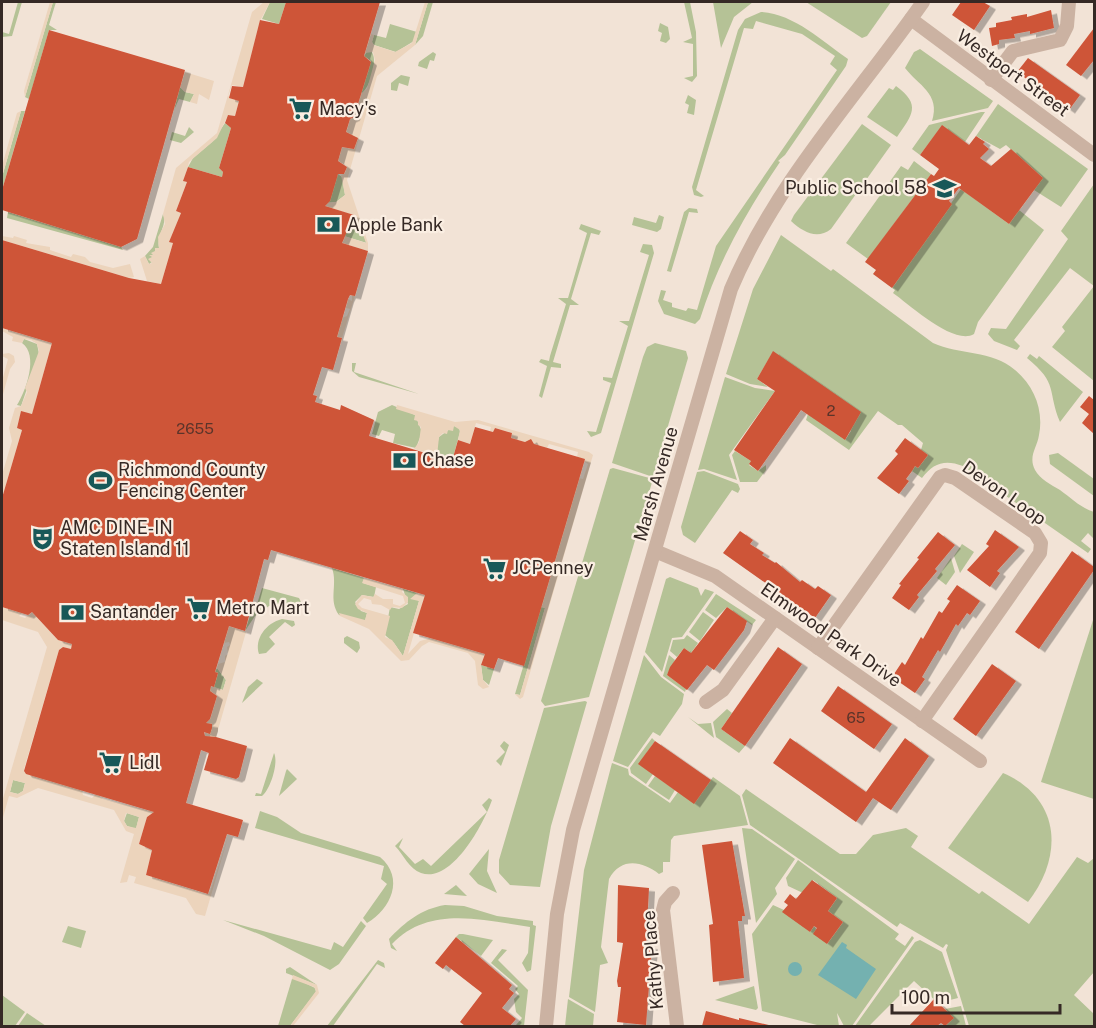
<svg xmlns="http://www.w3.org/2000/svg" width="1096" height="1028" font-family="'Public Sans',sans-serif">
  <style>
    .green { fill: #b5c296 }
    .plaza { fill: #ecd4bc; fill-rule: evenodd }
    .water { fill: #74b1b0 }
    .building { fill: #ce5439; filter: url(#shadow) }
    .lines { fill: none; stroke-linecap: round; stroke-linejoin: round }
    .minor { stroke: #cbb2a2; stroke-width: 14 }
    .labels { text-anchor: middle; stroke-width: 4.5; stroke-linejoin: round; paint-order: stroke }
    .number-label { font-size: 15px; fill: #5b342a }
    .street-label { font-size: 18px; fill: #352925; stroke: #faeee2 }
    .poi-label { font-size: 18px; fill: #352925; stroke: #faeee2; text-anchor: start }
  </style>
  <defs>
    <filter id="shadow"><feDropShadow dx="6" dy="3.5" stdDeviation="0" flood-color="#0004"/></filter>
  </defs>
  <rect width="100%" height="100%" fill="#f2e3d6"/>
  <g class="green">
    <path d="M18,2H22L12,36L2,37V32L9,34Z"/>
    <path d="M53,2H56L49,25L57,30H49L29,99L25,97Z"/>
    <path d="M270,2H286L279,24L262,19Z"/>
    <path d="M428,2H433L423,36L415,45Z"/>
    <path d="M684,2H690L696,32L697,76L692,82L684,78L693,76V44L683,42L692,38Z"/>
    <path d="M753,2L734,17L721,48L713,2Z"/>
    <path d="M806,2H891L867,36L862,38Z"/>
    <path d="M761,12C794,14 822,41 848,59L846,66L785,155L778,161L780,162C746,212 718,262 700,319L695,324L664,314L658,301L661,290L666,291L663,300L672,303V307L686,311L688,308L697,310L716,246L837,70L830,64L835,56L802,34L756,21L753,29L744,28L696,190L704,196L701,197L694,195L692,187L738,30L745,19Z"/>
    <path d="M660,23L668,27L670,39L666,43L660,41L662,33L658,31Z"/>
    <path d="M390,24L417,32L414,41L396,52L374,45L372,42L374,35L386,38Z"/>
    <path d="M920,49L993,101L988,108L932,121C941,94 918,85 905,68L914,52Z"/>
    <path d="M371,51C379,59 370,88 361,94L371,61L364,56L367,52Z"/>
    <path d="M433,52L436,54L434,61L430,60L427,69L418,66L419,62Z"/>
    <path d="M401,75L410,77L408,86L399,83L397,91L391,90V83Z"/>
    <path d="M896,86C922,105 912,115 897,137L867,117L889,88L893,90Z"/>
    <path d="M180,87L185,92L194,94L190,102L179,99L174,110Z"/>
    <path d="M688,95L696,100L694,115L687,113L689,105L685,103Z"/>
    <path d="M998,104L1088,169L1061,207L1034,190L1042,177L1006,145L1000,149L976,136Z"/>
    <path d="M21,111H25L2,190V177Z"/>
    <path d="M981,112H985L965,142L942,126L920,155L912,149L929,125Z"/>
    <path d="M225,123L231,128L219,168L223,172L222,177L188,167L193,158L212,142Z"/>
    <path d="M862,124L891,145L831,229C817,240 803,232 791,221L794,215Z"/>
    <path d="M189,127L194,132L181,143L170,140L172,132L185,136Z"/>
    <path d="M914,161L931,174L868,259L846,243L901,166L908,170Z"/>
    <path d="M338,174L342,177L345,195L336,202L325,203Z"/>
    <path d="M1094,184V286L1070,268L1014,340L1020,346L1017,350L994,341L988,334L991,328L1006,329L1068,239L1061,231Z"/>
    <path d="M961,189L1009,224L1019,210L1044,230L978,322L974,334C954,346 910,305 893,293L895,290L892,288Z"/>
    <path d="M689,208L697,209L698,213L689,212L671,272L667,271L684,212Z"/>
    <path d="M8,212L121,247L123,250L7,218Z"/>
    <path d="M163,214C168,225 156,235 159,248L153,254L152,262L149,264L145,256L153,247Z"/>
    <path d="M354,215L356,216L367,243L344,236Z"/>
    <path d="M659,215L664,217L661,229L657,232L632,225L634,217L656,223Z"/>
    <path d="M581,224L601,231L599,235L591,233L571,299L579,305H570L553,362L561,364V368L551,367L542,398L539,396L547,366L539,362L541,359L549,361L550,356L566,304L558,298H568L587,233L579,229Z"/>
    <path d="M781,235L831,271L833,269L933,343C959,355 992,350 1015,370C1034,386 1044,410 1039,435C1037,448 1028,456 1035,470C1040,479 1051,485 1060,490C1071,498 1081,508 1094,512V539L1088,533L1081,541L1091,549L1088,553L963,466C945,459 933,463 922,478L912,471L915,466L918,468L928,455L921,450L923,443L902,425H898L878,411L849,450L806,420L808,414L845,440L851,431L773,352L757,379L768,387L750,384L726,374L753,289Z"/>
    <path d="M643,244L652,245L654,253L601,433L591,437L587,431L596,432L611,383L603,380V377L612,378L628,326L619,321H629L649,255L640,252Z"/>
    <path d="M1094,286V381L1052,347L1065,331L1062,327Z"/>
    <path d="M24,339L37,344L39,354L21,406L17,405C26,391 39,355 22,343Z"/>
    <path d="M655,343L686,351L688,358L653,477L612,463L643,357L647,347Z"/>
    <path d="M1030,354L1037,359L1039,356L1083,392L1060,422C1047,391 1059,384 1027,358Z"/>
    <path d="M352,363H356L354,372L419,394L359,377L352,371Z"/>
    <path d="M725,377L755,388L775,391L729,455L737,480L704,469L698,470Z"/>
    <path d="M392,405L415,415L422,432L416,448L393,443L395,434L382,430L379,436L372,434L378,412Z"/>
    <path d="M454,426L459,428L460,432L452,461L435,453L439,437Z"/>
    <path d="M735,451L751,461L749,465L758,471L766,465V470L757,482H740L732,455Z"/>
    <path d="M1058,453L1094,479V496L1050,464L1049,455Z"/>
    <path d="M613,468L653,479L589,697L545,706L541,701L610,469Z"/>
    <path d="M704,471L738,484L740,489L738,493L732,490L695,543L683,535L681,527L697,472Z"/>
    <path d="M962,544L974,552L960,573L954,556Z"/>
    <path d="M951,558L955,572L946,585L937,578Z"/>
    <path d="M332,568L364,578L363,583L376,587L374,597L362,595L355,602L361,611L367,613L365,621L339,615C328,600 338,585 332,568Z"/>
    <path d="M670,577L698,588L701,596L705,589L714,592L682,637L672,638L662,672L645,652L666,579Z"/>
    <path d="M262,588L299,598L302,604L269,606L255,616L245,631L250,616L253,617Z"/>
    <path d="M403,589L417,593L414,598L419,601L403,656L394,643L385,635L390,607L399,609L408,604Z"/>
    <path d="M716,594L756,620L752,625L727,607L716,618L705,610Z"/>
    <path d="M541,607L545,608L520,695L515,694Z"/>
    <path d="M703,612L714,620L700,641L689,632Z"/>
    <path d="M1094,617V799L1041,782Z"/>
    <path d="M282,619L294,621L295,625L292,627L285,622L269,637L275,644L266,653L259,654C254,639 266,623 282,619Z"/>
    <path d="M687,635L698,643L691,653L684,648L677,657L670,651L673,640L684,639Z"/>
    <path d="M347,636L359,642L360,648L357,653L344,643V638Z"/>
    <path d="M644,655L661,677L684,694L682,704L660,736L653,732L628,767L613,761Z"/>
    <path d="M669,655L675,660L667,675L686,689L685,692L663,676Z"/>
    <path d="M481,665L494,669L489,685L483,680Z"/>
    <path d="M217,668L226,680L223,690L214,687L218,673L215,672Z"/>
    <path d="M257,679L263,683L242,703L248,687Z"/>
    <path d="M585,701L587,702L551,826L540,887L510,885L499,873V860L544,708Z"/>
    <path d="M727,709L732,713L721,729L745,746L739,753L716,737L713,722Z"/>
    <path d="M688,717L698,724L711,723L714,738Z"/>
    <path d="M652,738L655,741L639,764L653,774L646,784L631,773L630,768Z"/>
    <path d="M504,741L509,745L501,766L496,761L505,752L500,746Z"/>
    <path d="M274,753C279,763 270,790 262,796H255L256,793L261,794Z"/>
    <path d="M612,763L628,769L629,775L670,803L678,792L694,803L713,777L740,796L748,825L674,836L671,840L670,862H663V872L659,874C642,861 621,857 609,879L601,947L608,963L600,965L595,1012L569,997L584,870Z"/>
    <path d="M287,769L297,779L279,796L286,771Z"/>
    <path d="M1003,773C1061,798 1064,856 1028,902L948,848Z"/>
    <path d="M655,776L675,790L669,800L648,786Z"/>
    <path d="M13,780L25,783L23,791L18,794L10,792Z"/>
    <path d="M746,789L840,854H856L873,835L906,828L918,836L911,847L979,894L982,891L1029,924L1077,857L1088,863L1094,858V972L1074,995L1094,1014V1026H969L946,950L948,945L946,944L943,948L900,923L897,927L750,825L742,795Z"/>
    <path d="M489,798L492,800C484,823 452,884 421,873C409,869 404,855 395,846L403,838L399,847L415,864L423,859L431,866L487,812L482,805Z"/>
    <path d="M260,811L277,817L301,833L380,857C405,878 391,909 367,923L363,918L387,884L381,879L384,866L255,828Z"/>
    <path d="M127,813L139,817L136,829L127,826L124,821Z"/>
    <path d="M742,828L752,829L795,859L775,888L777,894L756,923Z"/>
    <path d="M489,849L487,871L497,893L478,884L469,874Z"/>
    <path d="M798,860L899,934L895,939L905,946L912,936L914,938L852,1026H844L837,1013L839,1026H821L762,1011L752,934L773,905L784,910L810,932L814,926L827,944L843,922L828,911L837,898L813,880L803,893L788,886L786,878Z"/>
    <path d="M456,885L467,896L444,894Z"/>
    <path d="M445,905L464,906L497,916L533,921V925L536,926L531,970L527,972L522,963L528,953L530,927C482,920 429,905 392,944L397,951L391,948L389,939C405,922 421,909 445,905Z"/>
    <path d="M223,920L331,950L334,942L343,947L361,921L366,926L339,964L330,970L264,936Z"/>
    <path d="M68,926L86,931L81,948L62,942Z"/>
    <path d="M459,934H463L493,940L481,956L456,937Z"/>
    <path d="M920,940L942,952L958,998L938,1003L914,981L869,1026H855L915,942Z"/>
    <path d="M502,949L507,950L498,960L528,990L524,1026L516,1025L522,1018L516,1012L514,999L519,994L515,989L518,986L491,963Z"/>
    <path d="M378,960L384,963L385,968L377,964L333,1026H327Z"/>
    <path d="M290,967L317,985L286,973V969Z"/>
    <path d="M295,978L315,988L316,992L290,1026H278L292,979Z"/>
    <path d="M754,986L758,1008L756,1010L715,1000Z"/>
    <path d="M2,995L25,1012L15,1026H2Z"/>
    <path d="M568,999L594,1014L593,1026H565Z"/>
    <path d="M961,1006L966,1026H945L953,1018L945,1009Z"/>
    <path d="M27,1013L46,1026H18Z"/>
  </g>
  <g class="plaza">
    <path d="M50,2H53L25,97L24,91Z"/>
    <path d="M264,2H270L260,21L243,87L232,85L228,96L239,101L235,116L228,115L217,138L189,162L184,181L187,182L176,211L181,213L170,241L173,243L161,284L147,281L140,259L145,256L149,264L152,263L148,259L152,257L149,255H153L151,253L155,251V248H159L158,237L165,224L163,214L176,168L217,133L252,12Z"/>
    <path d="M425,2H428L415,45L377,76L347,180L368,243V251L342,243L344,236L366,243L356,216L325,206V203L336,202L345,195L341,175L345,173L347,166L338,161L350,119L354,117L361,94L367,89L375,60L373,52L365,53L371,34L374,35L372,42L374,45L395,52L412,43Z"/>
    <path d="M185,72L214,81L209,100L199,94L197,104L190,102L194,94L185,92L180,87Z"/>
    <path d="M21,111L2,177V166L17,113Z"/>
    <path d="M2,236L13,238L14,236L27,240L26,243L50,247V250L71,257L73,254L85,257L90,262L113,268L130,264L134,277L129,278L2,240Z"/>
    <path d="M352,295L355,296L342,338L337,337L342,318L347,316L350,309L346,308L348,299L352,301Z"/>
    <path d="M2,328L52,343L32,414L21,412L17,428L22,430L2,498V475L12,441L9,428L15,408L21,406L27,392L25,388L39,351L37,344L31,340L24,339L22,343L12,341L13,337L2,331Z"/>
    <path d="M9,353L14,356L15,362L10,369L2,398V381L8,359L2,356V354Z"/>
    <path d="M397,405L455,422L478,420L589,452L593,455L523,697L520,699L515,694L520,695L545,608L541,607L579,478L583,479L588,464L577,457L578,452L549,444L547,448L511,438L512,433L495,428L493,432L490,431L491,427L476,423L470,444L458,440L460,430L454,426L453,431L448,430L447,434L443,433L439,437L437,456L414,449L419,442L421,427L418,425V421L414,420L415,415L396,409Z"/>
    <path d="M364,578L403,589L402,592L408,597V602L402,608L392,607L390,610L381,605L372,604L371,600L364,598L358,604L362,608L390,616L385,637L392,640L403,656L419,601L410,599L417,593L425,595L408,654L420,641L431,638L485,654L481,665L483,680L489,687L483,689L478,685L475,661L468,653L429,642L422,646L409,660L401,661L369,629L340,616L339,613L365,620L367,613L358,609L355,604L362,595L373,597L375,594L383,599H393V604L400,606L405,603L403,596L362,583Z"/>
    <path d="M2,607L22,613L19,616L25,618L32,612L58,640L72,644L71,649L63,647L59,650L24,769L25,773L82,790L83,795L92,798L96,794L103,799L154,812L147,817L139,844L152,850L146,875L206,894L210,892L229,834L205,916L196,914L186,898L134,883L136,877L129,875L127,882L120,883L134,834L126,831L114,810L38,788L17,798L9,796L2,821V802L47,647L38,632L2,620ZM13,780L25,783L23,791L18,794L10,792ZM126,813L139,817L136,828L127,826L124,821Z"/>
    <path d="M229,626L246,632L216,737L212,738L205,736L204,722L210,719L217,696L210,691L211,686L223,690L226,680L217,668L218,664L225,662V656L228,654L227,647L230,645L229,642L224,643Z"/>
    <path d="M293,975L317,985L319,993L293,1026H290L316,991L314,987L292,979Z"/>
  </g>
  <g class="water">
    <path d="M842,942L847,945L846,948L876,969L856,999L818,975Z"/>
    <circle cx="795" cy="969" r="7"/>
  </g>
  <g class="building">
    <path d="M286,2H380L364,56L371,62L354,117L350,119L346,132L358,138L354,149L342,147L338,161L347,167L344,174H338L330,201L325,206L354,215L342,243L368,251L355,296L350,295L348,299L337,337L342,338L333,370L322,367L313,395L317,396L315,402L340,410L341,405L374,420L369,436L452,461L458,440L470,444L475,427L493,432L495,428L512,433L511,438L525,442L531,439L534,444L585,459L524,666L498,658L494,669L481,665L485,654L413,633L425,595L271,550L268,560L264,559L245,631L229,626L215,672L218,673L214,687L211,686L210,691L217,696L210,719L206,723L212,724V728L210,734L204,732L205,736L216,737L247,746L239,777L236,779L204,770L209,753L201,750L186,803L243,820L238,837L227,834L208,894L146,875L152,850L139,844L147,817L154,812L26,774L24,771L59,650L63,647L71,649L72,644L58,640L32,612L28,615L2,607V498L22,430L17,428L21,411L32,414L52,343L2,328V240L129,278L161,284L173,243L169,242L181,213L176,211L187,182L183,181L188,167L222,177L223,172L219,168L231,128L225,123L228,115L235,116L239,101L229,98L232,86L243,87L260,20L279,24Z"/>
    <path d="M961,2H983L990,6L974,30L952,15Z"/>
    <path d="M1051,10L1054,28L1030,34V31L1014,34L1015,38L999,40V44L992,46L989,28L996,27V23L1012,20L1011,17L1027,14V17Z"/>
    <path d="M1094,28V60L1081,76L1066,65Z"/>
    <path d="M49,30L185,70L137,239L121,247L2,210V190Z"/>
    <path d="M1028,58L1080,95L1069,110L1017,72Z"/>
    <path d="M942,125L969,145L976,136L985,142L983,144L989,149L980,158L991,166L1011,149L1043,178L1009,224L959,188L949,201L952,204L892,288L873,274L876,270L865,262L931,174L934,176L939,169L920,155Z"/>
    <path d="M773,351L861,412L845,440L801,410L758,471L749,464L751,461L734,450L775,391L757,379Z"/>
    <path d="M1089,396L1094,400V434L1082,423L1089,414L1080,407Z"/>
    <path d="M905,438L928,455L918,468L915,466L912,471L906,479L909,481L899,494L877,478L898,454L895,451Z"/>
    <path d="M995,530L1019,547L997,571L1000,573L990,587L967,570L989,546L986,544Z"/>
    <path d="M740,531L753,540L750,544L764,553L762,555L775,563L776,562L800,582L802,580L815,589L818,586L831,595L815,618L723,553Z"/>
    <path d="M938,532L955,545L935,569L937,571L917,595L919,597L909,610L892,598L901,585L899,584L919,559L917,558Z"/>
    <path d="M1072,551L1094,567V570L1039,649L1015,632Z"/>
    <path d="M957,585L980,601L970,615L967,613L958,626L956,624L940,652L938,650L922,677L925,679L915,693L892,677L902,662L905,665L921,637L923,639L939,611L942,613L950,601L947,599Z"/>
    <path d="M727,607L747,621L744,630L714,670L707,665L687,690L667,675L670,667L684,648L691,653Z"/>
    <path d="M778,647L802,664L745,746L721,729Z"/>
    <path d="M992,664L1016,681L976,736L953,719Z"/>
    <path d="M838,686L892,724L874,749L821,711Z"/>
    <path d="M790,738L866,792L905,738L929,756L891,810L873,798L856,822L773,763Z"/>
    <path d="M655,741L711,780L694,804L638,764Z"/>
    <path d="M732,841L745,916H742V921H738L744,978L713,982L709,925L713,924L702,845Z"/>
    <path d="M812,880L837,898L828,911L843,922L827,944L813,934L817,928L814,926L810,932L782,912L788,905L784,902L790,894L796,899Z"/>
    <path d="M618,885L649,888L646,945L652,946L646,1025L617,1022L621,987H618L617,981L623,943L617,942Z"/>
    <path d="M456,937L512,985L509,989L514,993L502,1008L516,1019L510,1026H465L460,1022L482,993L446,965L443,969L435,963Z"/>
    <path d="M934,999L954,1018L945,1026L941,1023L937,1026H909Z"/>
    <path d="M706,1011L739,1020V1018L773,1026H702Z"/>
  </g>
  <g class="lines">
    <g class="minor">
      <path d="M911,19L1094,155"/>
      <path d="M991,80L1013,51L1060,40L1067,26L1069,2"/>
      <path d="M655,551L715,576L980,761"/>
      <path d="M818,648L940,477L945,475L955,478L1035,533L1041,543L1040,553L922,721"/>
      <path d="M706,702L723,690L775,618"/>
      <path d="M673,893L665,902L663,910L677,1026"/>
      <path d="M546,1026L557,914L573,830L731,289C776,182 857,96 923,2"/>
    </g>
  </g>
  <defs>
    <symbol id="supermarket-bare" viewBox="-9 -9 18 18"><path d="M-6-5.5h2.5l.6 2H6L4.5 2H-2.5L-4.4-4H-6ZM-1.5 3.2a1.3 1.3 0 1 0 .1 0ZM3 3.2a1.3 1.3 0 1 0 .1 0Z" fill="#185858" stroke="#faeee2" stroke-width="2.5" paint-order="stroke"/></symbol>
    <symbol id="school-bare" viewBox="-9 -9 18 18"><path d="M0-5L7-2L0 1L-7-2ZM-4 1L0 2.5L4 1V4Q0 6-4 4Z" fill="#185858" stroke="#faeee2" stroke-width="2.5" paint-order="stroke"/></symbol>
    <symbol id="bank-bare" viewBox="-9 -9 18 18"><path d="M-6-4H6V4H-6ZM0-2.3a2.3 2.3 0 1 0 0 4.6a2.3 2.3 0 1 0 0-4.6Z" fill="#185858" stroke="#faeee2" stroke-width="2.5" paint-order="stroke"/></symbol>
    <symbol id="stadium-bare" viewBox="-9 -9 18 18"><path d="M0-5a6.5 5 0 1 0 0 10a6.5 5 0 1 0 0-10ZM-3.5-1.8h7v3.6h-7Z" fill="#185858" stroke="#faeee2" stroke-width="2.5" paint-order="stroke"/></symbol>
    <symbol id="theatre-bare" viewBox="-9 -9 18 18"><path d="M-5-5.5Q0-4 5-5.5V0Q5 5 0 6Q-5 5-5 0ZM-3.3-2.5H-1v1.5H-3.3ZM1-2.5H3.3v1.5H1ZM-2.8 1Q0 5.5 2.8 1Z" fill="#185858" stroke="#faeee2" stroke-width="2.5" paint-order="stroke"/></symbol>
  </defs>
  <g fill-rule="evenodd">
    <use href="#supermarket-bare" x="284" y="92" width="33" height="33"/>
    <use href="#school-bare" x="928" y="172" width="33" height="33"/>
    <use href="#bank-bare" x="312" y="208" width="33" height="33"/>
    <use href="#bank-bare" x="388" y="444" width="33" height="33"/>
    <use href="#stadium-bare" x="84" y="464" width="33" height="33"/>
    <use href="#theatre-bare" x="26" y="522" width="33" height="33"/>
    <use href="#supermarket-bare" x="478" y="552" width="33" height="33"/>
    <use href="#supermarket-bare" x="182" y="592" width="33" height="33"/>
    <use href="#bank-bare" x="56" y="596" width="33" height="33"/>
    <use href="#supermarket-bare" x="94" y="746" width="33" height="33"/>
  </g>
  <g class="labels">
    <g class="number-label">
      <text x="831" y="416">2</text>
      <text x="195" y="434">2655</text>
      <text x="856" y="723">65</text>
    </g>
    <g class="street-label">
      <text transform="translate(1013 73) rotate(36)" y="6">Westport Street</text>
      <text transform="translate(656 484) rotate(-74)" y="6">Marsh Avenue</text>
      <text transform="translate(1004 493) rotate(35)" y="6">Devon Loop</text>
      <text transform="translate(831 635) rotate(35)" y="6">Elmwood Park Drive</text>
      <text transform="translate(653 960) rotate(-95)" y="6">Kathy Place</text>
    </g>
    <g class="poi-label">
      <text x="319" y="115">Macy's</text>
      <text x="927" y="194" text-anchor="end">Public School 58</text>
      <text x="347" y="231">Apple Bank</text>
      <text x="422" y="466">Chase</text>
      <text x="118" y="476">Richmond County<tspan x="118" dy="21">Fencing Center</tspan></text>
      <text x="60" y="534">AMC DINE-IN<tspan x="60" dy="21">Staten Island 11</tspan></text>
      <text x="512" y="574">JCPenney</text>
      <text x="216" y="614">Metro Mart</text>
      <text x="90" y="618">Santander</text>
      <text x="129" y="769">Lidl</text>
    </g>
  </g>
  <rect width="1096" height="1028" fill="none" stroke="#352925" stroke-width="6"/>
  <path d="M892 1004v9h168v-9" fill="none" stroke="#352925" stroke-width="3"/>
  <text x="901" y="1004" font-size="18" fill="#352925" stroke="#faeee2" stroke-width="4.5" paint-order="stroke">100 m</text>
</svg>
